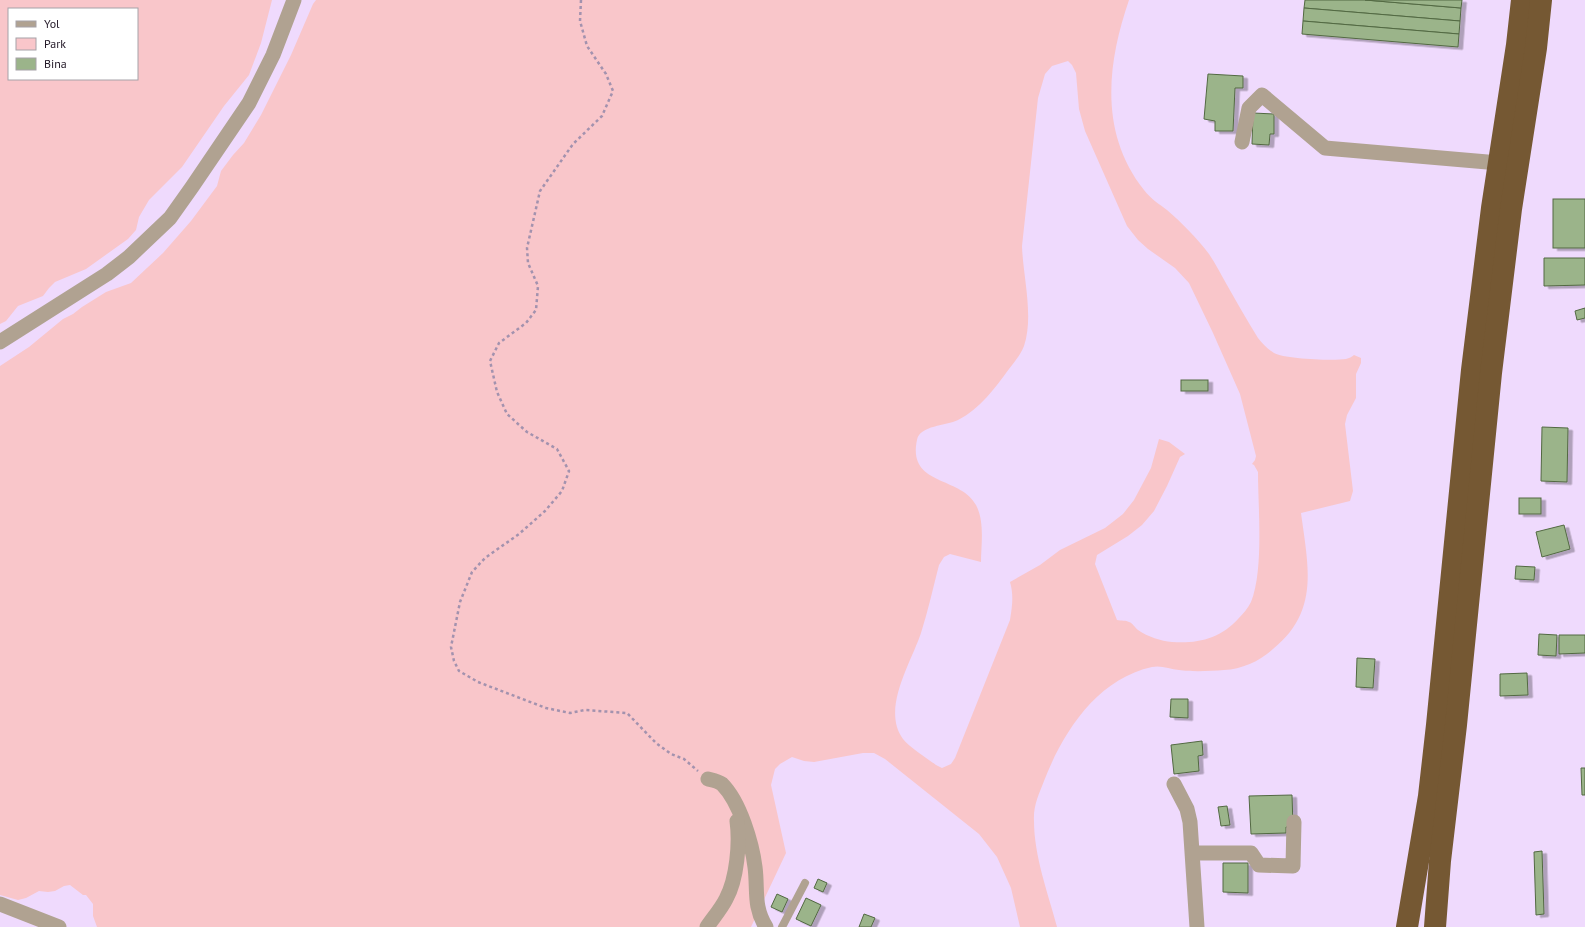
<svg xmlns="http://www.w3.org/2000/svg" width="1585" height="927" font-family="'PT Sans',sans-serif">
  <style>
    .green { fill: #f9c6ca; fill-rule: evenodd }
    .building { fill: #9bb48a; stroke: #526942; filter: url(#shadow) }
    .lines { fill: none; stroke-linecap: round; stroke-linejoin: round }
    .path { stroke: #a392ae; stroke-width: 2.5; stroke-dasharray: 3 3; stroke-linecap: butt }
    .lane { stroke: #b0a291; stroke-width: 8 }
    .street { stroke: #b0a291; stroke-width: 15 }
    .highway { stroke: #755833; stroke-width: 22 }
  </style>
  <defs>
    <filter id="shadow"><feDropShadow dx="4.5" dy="2.5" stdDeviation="0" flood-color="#0004"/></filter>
  </defs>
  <rect width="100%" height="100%" fill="#efdafd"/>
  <g class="green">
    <path d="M0,0H272L261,43L249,75L224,106L182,167L149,200L139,217L136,230L128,239L86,269L55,282L49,288L43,296L18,306L6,321L0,324ZM9,9H137V79H9Z"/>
    <path d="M316,0H1129C1107,64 1099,133 1144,190C1151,199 1159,204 1167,210C1182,223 1197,238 1209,254C1216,264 1221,275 1227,285C1237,303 1247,320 1258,338C1262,343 1267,349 1274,353C1284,359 1333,361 1346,359C1349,358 1352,357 1354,355L1361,358V363L1356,374V398L1347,415L1345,424L1353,491L1350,501L1301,513C1308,566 1320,611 1273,649C1260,661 1242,669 1224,670C1211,671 1192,672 1179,670C1170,669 1161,665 1152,667C1097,679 1063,732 1044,781C1039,794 1033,806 1034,821C1034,856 1048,893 1057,927H1020L1011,888L997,857L979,834L885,759L874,753H863L814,762L804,761L792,757L780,764L775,769L771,785L786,853L751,927H97L93,916V904L86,895H83L70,885L64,886L55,891L48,892L39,891L26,898L18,900L0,895V366L29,347L63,319L73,314L82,307L106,292L131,283L163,253L191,221L217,186L221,171L233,155L244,143L261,115L291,55L313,4ZM1068,61L1072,65L1076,73L1079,109L1085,131L1127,226L1138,240L1148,249L1175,268L1189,283L1213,333L1240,394L1256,456L1255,460L1252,464L1254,465L1258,472C1258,507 1264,570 1251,602C1248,608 1243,614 1238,619C1221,638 1198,644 1172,642C1161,641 1148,637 1138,630C1135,628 1133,623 1129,622C1126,620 1121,621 1117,620L1095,564L1097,555L1128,536L1142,525L1154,511L1167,486L1180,457L1185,454L1169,442L1159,439L1151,468L1134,500L1123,514L1105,528L1060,550L1040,565L1010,582C1014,596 1012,607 1010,620L955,758L951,764L942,768L936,765C928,759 909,747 903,739C881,709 911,663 921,633C928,611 933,588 939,565L944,557L950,554L981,562C981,545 985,522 976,505C961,476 907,486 917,440C920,425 946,426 958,420C980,409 995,388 1009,369C1015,361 1021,354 1024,346C1034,316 1023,277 1022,246L1038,98L1045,74L1052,66Z"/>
  </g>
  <g class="building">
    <path d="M1305,0H1365L1461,8L1460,21L1304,8Z"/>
    <path d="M1365,0H1462L1461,8Z"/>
    <path d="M1304,8L1460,21L1459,34L1303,21Z"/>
    <path d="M1303,21L1459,34L1458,47L1302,34Z"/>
    <path d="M1208,74L1243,76V88H1235L1233,131H1215V121L1204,119Z"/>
    <path d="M1253,113L1274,114V134H1270L1269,145L1252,144Z"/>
    <rect x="1553" y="199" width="32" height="49"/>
    <path d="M1544,258H1585V285L1544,286Z"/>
    <path d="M1585,308V318L1577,320L1575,311Z"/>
    <rect x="1181" y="380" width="27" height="11"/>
    <path d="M1542,427L1568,428L1567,482L1541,481Z"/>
    <rect x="1519" y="498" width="22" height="16"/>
    <path d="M1564,525L1570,549L1542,557L1536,532Z"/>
    <path d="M1516,566L1535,567L1534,580L1515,579Z"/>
    <path d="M1539,634L1557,635L1556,656L1538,655Z"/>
    <path d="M1559,635H1585V653L1559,654Z"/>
    <path d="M1357,658L1375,659L1373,688L1356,687Z"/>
    <path d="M1527,673L1528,695L1500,696V674Z"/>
    <path d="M1171,699H1188V718L1170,717Z"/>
    <path d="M1202,741L1203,755L1198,756L1199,771L1174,774L1171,745Z"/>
    <path d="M1581,768H1585V795H1582Z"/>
    <path d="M1292,795L1293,827H1286V833L1251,834L1249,796Z"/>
    <path d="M1227,806L1230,825L1221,826L1218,807Z"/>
    <path d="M1542,851L1544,914L1536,915L1534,852Z"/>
    <path d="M1223,863H1248V893L1223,892Z"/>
    <path d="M818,879L827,883L823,892L814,888Z"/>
    <path d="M777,894L788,899L782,912L771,907Z"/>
    <path d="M806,898L821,905L811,926L796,919Z"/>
    <path d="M864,914L875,918L871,927H859Z"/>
  </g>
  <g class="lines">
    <path class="path" d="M581,0L580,21L587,46L606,74L613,91L602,116L573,144L540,191L527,248L528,263L538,286L536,310L526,323L499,343L490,361L497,392L507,414L527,432L557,449L569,471L562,491L545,511L519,534L485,558L472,572L460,602L451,647L454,661L459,671L478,682L546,708L570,713L585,710L627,713L656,743L671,754L684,759L698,771"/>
    <path class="lane" d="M782,927L805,883"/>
    <g class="street">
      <path d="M1242,142L1249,108L1262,95L1325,148L1499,163"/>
      <path d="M0,342L107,274L129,257L170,218L192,187L249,103L273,55L294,0"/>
      <path d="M708,779C712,780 718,781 722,784C740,802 752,843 755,867C758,890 753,906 766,927"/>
      <path d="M1174,784L1187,809L1190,822L1197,927"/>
      <path d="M1193,853H1251L1259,865L1293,866L1294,822"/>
      <path d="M0,904L59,927"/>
      <path d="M707,927C713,918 721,909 726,899C737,879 740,843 737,821"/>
    </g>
    <g class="highway">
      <path d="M1407,927L1429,796L1437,725L1472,370L1492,208L1517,45L1522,0"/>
      <path d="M1435,927L1440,861L1456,725L1491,373L1511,209L1536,48L1541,0"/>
    </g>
  </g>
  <rect x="8" y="8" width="130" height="72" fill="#ffffff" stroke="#a6a2a8"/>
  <rect x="16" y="21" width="20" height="6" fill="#b0a291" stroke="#a6a2a8"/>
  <text x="44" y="28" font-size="12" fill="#211726">Yol</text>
  <rect x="16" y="38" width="20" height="12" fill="#f9c6ca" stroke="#a6a2a8"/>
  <text x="44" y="48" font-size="12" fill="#211726">Park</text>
  <rect x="16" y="58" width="20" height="12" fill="#9bb48a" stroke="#a6a2a8"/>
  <text x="44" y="68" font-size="12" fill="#211726">Bina</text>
</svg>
